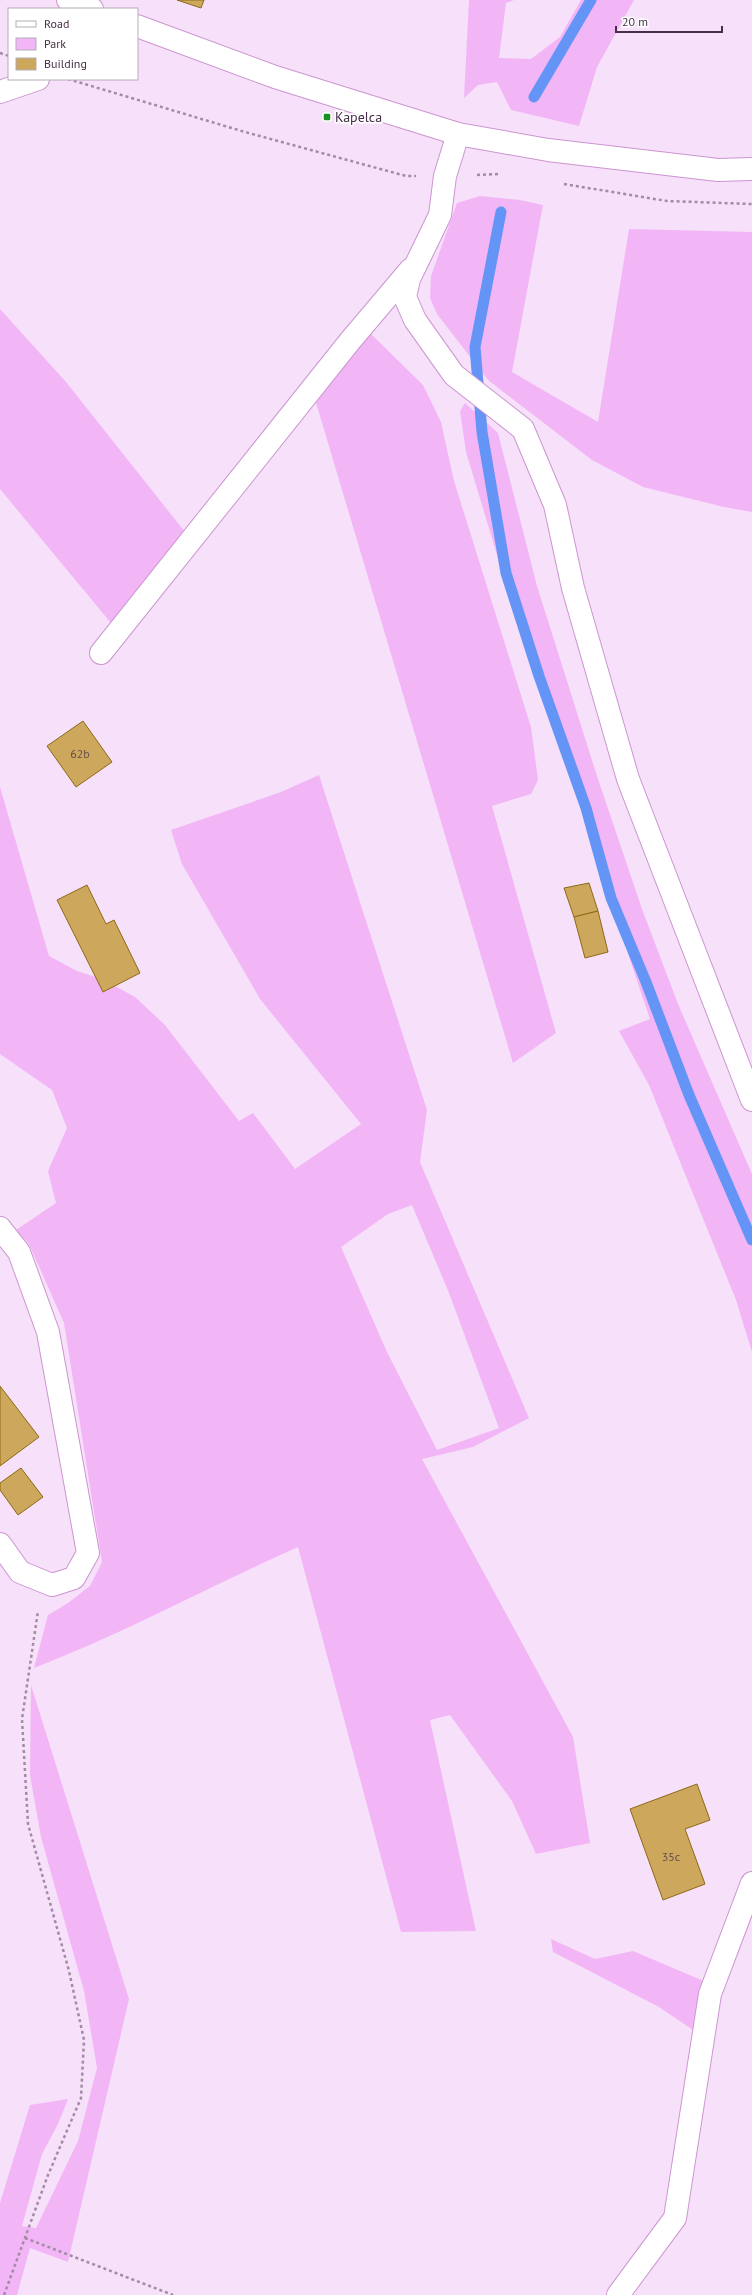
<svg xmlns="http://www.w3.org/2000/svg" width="752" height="2295" font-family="'PT Sans',sans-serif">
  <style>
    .green { fill: #f2b6f7; fill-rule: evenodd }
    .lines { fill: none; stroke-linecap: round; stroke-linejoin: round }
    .stream { stroke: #6594f7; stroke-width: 11 }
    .building { fill: #cda85c; stroke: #8d6916 }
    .minor-casing { stroke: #cc95d1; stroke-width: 24 }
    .tertiary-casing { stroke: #cc95d1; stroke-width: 24 }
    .path { stroke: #a28ba4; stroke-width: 2.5; stroke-dasharray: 3 3; stroke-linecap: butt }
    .minor { stroke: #fff; stroke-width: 22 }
    .tertiary { stroke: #fff; stroke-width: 22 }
    .poi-dot { fill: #169220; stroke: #fff; stroke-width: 1.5 }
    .labels { text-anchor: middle; stroke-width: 3.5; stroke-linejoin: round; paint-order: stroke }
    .number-label { font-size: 12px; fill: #684d4d }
    .poi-label { font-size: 14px; fill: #462f48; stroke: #fff; text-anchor: start }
  </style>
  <rect width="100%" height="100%" fill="#f7e0f9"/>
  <g class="green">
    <path d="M469,0H514L506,3L499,58L531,59L560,37L581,0H634L597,67L579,126L511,110L497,82L478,85L464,98Z"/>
    <path d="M480,196L520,200L543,205L512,372L598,422L629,229L752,232V512L724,507L643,487L592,460L488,380L437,314L430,298L431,276L457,203Z"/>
    <path d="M0,309L66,382L185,532L111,623L0,489Z"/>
    <path d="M369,332L423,385L441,422L454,481L531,727L538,780L531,794L492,806L556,1033L513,1063L314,396Z"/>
    <path d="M465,403L498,433L537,586L597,776L642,909L678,1004L752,1174V1352L736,1300L649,1085L619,1031L650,1019L594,853L580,800L532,671L466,452L460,411Z"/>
    <path d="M319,775L427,1110L420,1162L529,1418L473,1447L422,1459L573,1737L590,1843L536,1854L512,1801L450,1715L430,1720L476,1931L401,1932L298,1547C210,1586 125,1633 34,1668L48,1615L68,1603L90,1586L102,1562L64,1323L29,1244L16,1230L56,1203L48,1171L67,1128L52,1090L0,1054V787L49,956L77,971L102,979L135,997L165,1025L239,1121L253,1113L295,1169L361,1124L260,999L182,864L171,830L281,792ZM412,1205L449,1293L499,1428L437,1450L387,1352L341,1247L388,1214Z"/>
    <path d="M31,1685L129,1999L68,2262L30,2248L17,2295H0V2203L30,2105L68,2099L58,2124L42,2154L22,2226L36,2228L78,2141L97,2068L84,1991L41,1837L30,1775Z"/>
    <path d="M551,1939L595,1959L633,1951L706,1982L702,2036L659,2007L553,1952Z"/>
  </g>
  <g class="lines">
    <g class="stream">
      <path d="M534,97L591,0"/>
      <path d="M501,212L475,347L482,432L506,573L539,676L586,808L611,898L646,982L689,1095L752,1240"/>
    </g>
  </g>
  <g class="building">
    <path d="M177,0H204L201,8Z"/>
    <path d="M83,721L112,762L76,787L47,746Z"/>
    <path d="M589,883L598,911L574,917L564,888Z"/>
    <path d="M87,885L106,924L114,920L140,973L103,992L57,900Z"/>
    <path d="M598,911L608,952L585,958L574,917Z"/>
    <path d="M0,1386L39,1437L0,1466Z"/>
    <path d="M21,1468L43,1497L18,1515L0,1490V1483Z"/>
    <path d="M697,1784L710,1820L685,1829L705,1884L663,1900L630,1809Z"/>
  </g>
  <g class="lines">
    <defs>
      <g id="minor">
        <path d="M0,92L38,79"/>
        <path d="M458,134L445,176L440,215L409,279L405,297L415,320L454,375L523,429L555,505L573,588L628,779L752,1100"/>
        <path d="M101,653L350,341L410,270"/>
        <path d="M0,1228L19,1252L48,1332L88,1553L74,1578L52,1585L20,1572L0,1544"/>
        <path d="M618,2295L675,2218L710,1994L752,1883"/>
      </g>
      <g id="tertiary">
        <path d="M68,0L92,9"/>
        <path d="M137,26L275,77L458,134L548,150L718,170L752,169"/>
      </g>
    </defs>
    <use href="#minor" class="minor-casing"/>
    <use href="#tertiary" class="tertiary-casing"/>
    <g class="path">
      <path d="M0,53L9,56"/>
      <path d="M68,79L245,132L406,176H416"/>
      <path d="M477,175L500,174"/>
      <path d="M564,184L667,201L752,204"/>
      <path d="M25,2238L173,2295"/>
      <path d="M4,2295L48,2175L81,2098L84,2040L69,1971L28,1824L22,1719L38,1611"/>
    </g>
    <use href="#minor" class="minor"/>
    <use href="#tertiary" class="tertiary"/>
  </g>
  <rect class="poi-dot" x="323" y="113" width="8" height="8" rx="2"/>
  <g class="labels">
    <g class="number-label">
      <text x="80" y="758">62b</text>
      <text x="671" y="1861">35c</text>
    </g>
    <g class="poi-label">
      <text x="335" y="122">Kapelca</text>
    </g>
  </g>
  <rect x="8" y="8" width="130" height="72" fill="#ffffff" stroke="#b5acb6"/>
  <rect x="16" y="21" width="20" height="6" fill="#ffffff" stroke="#b5acb6"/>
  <text x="44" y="28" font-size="12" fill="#462f48">Road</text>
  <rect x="16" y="38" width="20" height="12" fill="#f2b6f7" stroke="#b5acb6"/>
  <text x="44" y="48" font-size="12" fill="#462f48">Park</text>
  <rect x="16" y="58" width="20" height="12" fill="#cda85c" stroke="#b5acb6"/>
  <text x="44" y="68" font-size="12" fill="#462f48">Building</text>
  <path d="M616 26v6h106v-6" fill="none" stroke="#462f48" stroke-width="2"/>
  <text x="622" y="26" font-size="12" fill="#462f48" stroke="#ffffff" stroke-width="3" paint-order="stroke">20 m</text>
</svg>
